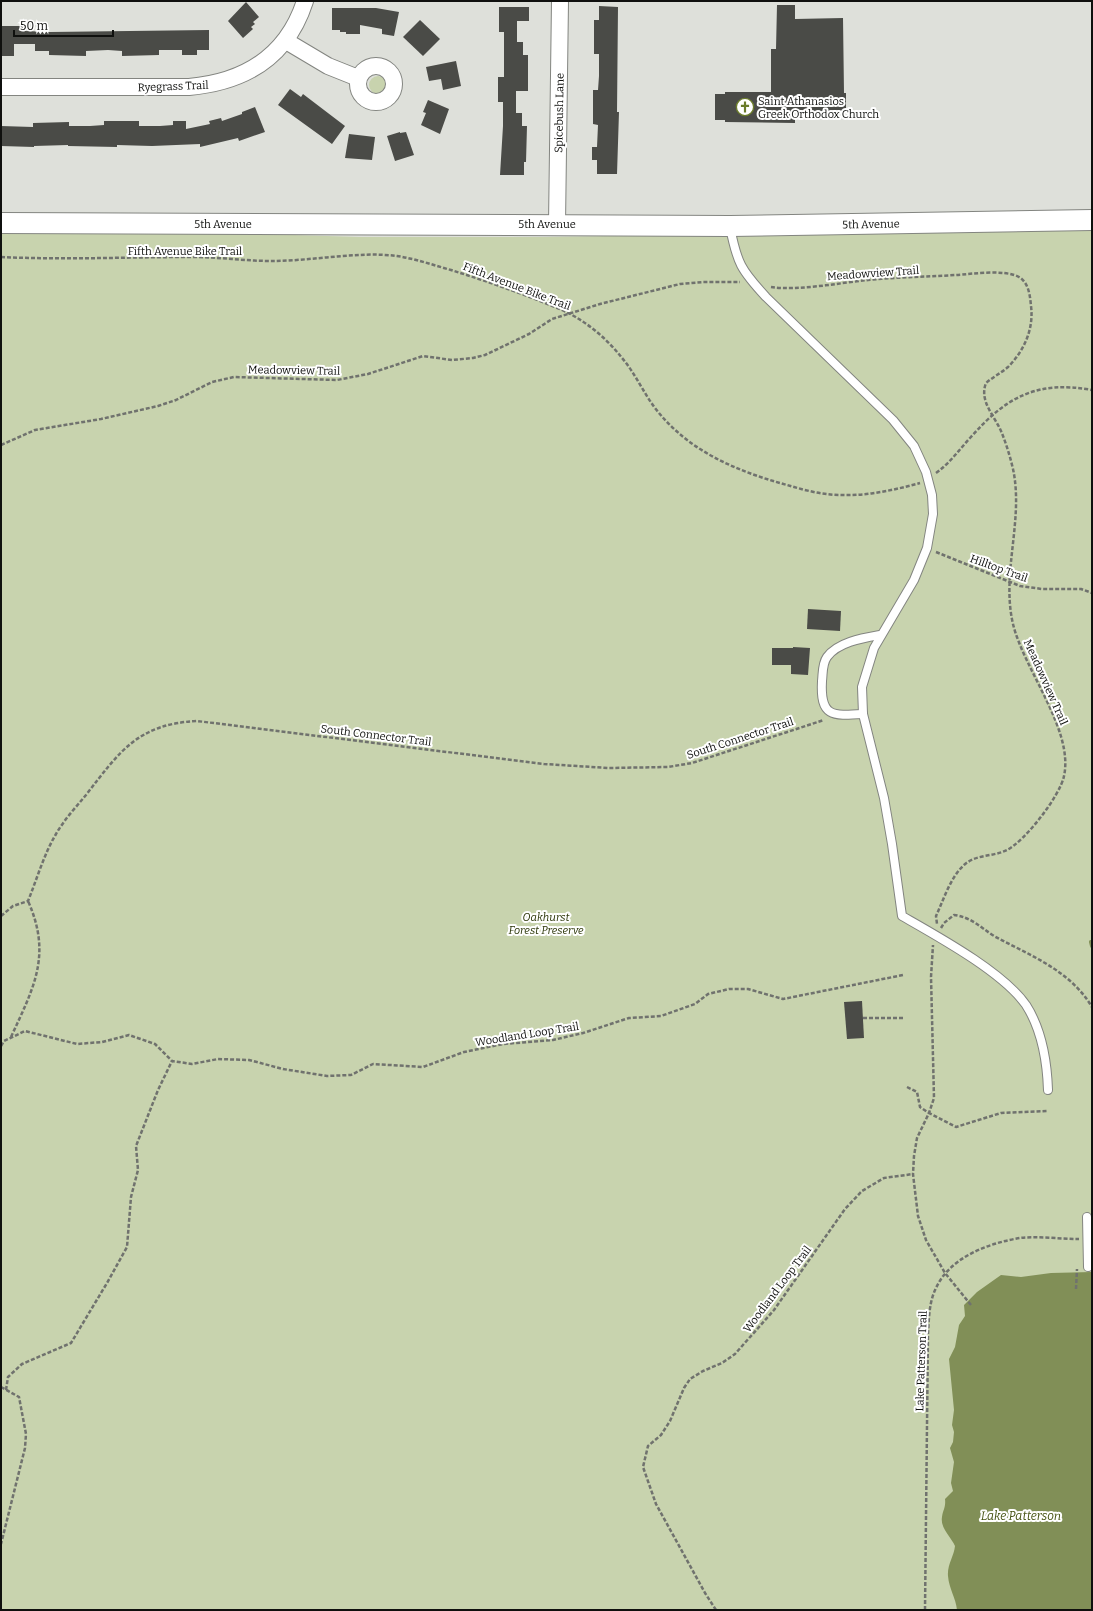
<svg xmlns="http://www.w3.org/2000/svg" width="1093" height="1611" font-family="Bitter,serif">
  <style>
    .green { fill: #c8d3ae }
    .water { fill: #818f57 }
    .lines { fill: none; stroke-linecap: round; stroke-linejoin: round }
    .stream { stroke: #818f57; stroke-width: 4 }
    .building { fill: #4a4b47 }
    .service-casing { stroke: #838580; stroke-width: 10 }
    .minor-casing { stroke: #838580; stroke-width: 18 }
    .tertiary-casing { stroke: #838580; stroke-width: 22 }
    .path { stroke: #70726e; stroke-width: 2.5; stroke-dasharray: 4 2; stroke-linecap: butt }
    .service { stroke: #fff; stroke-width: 8 }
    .minor { stroke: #fff; stroke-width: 16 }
    .tertiary { stroke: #fff; stroke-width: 20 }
    .labels { text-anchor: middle; stroke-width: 4; stroke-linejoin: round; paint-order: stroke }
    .street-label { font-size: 11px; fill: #0f100e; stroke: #fff }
    .poi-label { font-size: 11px; fill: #0f100e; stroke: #fff; text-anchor: start }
    .park-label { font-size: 11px; font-style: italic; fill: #2b3507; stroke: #fff }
    .water-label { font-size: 12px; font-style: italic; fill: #455211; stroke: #fff }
  </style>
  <rect width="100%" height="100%" fill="#dee0da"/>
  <g class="green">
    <circle cx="378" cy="85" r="9"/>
    <path d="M1092,228V1610H1V234L199,232L359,237H544Z"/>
  </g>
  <path class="water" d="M1092,1272V1610H957C956,1598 949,1589 948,1576C947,1565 954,1556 955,1546C951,1537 940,1528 942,1517C943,1510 946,1507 945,1499L953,1491L951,1483L954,1462L950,1448L953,1442L954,1432L952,1425L954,1410L949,1359L955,1347L959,1325L965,1316L964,1305L977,1292L1001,1275L1021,1277L1051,1273Z"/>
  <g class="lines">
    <path class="stream" d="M1091,942L1092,946"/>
  </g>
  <g class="building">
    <path d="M246,2L259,17L253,22L255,24L251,27L253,29L243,38L228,21Z"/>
    <path d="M777,5H795V19L843,18L844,93H846V112H795V123L725,122V120H715V94H725V92H771V49H776Z"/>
    <path d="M599,6L618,7L617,112H619L617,174H597V160H592V147H597L598,125L593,124V90H598L599,76V54H594V20H599Z"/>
    <path d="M499,7H529V21H517V42H523V55H528V91H516V113H522V126H527L526,162H524V175H500L503,126V102H498V77H504V32H499Z"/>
    <path d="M332,8H376L399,12L394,36L382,34V29L360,25V34H346V32H340V30H332Z"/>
    <path d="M420,20L440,39L423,56L403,37Z"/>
    <path d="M1,26H25V31L50,32L209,30V50H197V55H182V50H159V55L122,56V51L108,50L86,51V56L49,55V51H35V44H14V56H1Z"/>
    <path d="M456,61L461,86L443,90L441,79L429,81L426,67Z"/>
    <path d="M290,89L301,97L303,94L345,126L332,144L278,105Z"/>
    <path d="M428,100L449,109L440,134L421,125L426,113L423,112Z"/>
    <path d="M255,107L265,132L239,141L238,138L200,147V144L152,146L117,145V147L68,146V145L34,146V147L1,146V126L33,127V123L69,122V126H90L104,125V121H139V126H160L173,125V121H186V129L210,124L209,121L221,118L222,121L242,114V112Z"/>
    <path d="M400,132V133L406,132L414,155L395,161L387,136Z"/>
    <path d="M349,134L375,137L372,160L345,158Z"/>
    <path d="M808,609L841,611L840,631L807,629Z"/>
    <path d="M793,647L810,648L808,675L791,674V665H772V648H793Z"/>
    <path d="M862,1001L864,1038L847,1039L844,1002Z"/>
  </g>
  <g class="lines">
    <defs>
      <g id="service">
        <path d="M730,227C737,263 741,270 766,297L893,420L914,446L926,472L932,495L933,514L927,548L914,580L874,648L862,687L863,714L884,798L892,844L902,916C937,936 1003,972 1026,1005C1042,1030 1047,1061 1048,1090"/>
        <path d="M863,714C832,716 820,717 822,681C823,673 822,664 827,657C838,642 863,638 880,635"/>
        <path d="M1087,1217L1088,1267"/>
      </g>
      <g id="minor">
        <path d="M286,41L328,66L358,78"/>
        <circle cx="376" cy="84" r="18"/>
        <path d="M1,87H189C245,82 287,57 305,1"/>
        <path d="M557,224L560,1"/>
      </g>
      <path id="tertiary" d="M1,223L730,226L1092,220"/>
    </defs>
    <use href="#service" class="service-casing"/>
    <use href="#minor" class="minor-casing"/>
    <use href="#tertiary" class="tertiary-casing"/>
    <g class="path">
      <path d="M1,257C65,260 128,257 192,257C219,257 245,261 272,261C312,261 359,251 397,256C416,259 433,265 451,270C486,281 521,293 555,307C581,317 605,336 622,358C635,373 643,392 655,408C688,451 736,471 787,485C804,490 822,495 841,495C868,496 894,490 920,483"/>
      <path d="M771,287C799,291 838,283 868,280C897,277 926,277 956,275C972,274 1004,269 1019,277C1029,283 1030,296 1031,306C1034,329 1024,351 1008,367C1001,373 993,377 986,383C979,401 994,415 1001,431C1006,443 1010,456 1013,469C1024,520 1001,573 1013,624C1024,670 1074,730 1064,776C1060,796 1025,841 1007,850C993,857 976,854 964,865C950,878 944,899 936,916L937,924"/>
      <path d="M1,445L35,430L101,419L158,406L176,400L212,382L234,377L337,380L368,374L423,356L452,360L473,358L485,355L529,334L552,319L600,304L680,284L703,282H740"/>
      <path d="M936,473C950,463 959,450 970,438C1006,397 1037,380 1092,390"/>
      <path d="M936,552L1020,586L1042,589H1081L1092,593"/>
      <path d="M1,916L13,906L28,901C37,879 44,854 56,834C64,820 76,807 86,795C120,751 138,724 197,721L544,764L609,768L668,767L692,763L824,720"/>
      <path d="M941,928L944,923L954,915C971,917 980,927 994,936C1029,955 1070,970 1092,1007"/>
      <path d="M863,1018H904"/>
      <path d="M11,1037C34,987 52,955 28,901"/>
      <path d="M1,1046L4,1041L25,1031L77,1044L102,1042L129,1035L155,1044L172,1061L192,1064L218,1059L249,1060L283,1069L327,1076L351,1075L373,1064L423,1067L464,1052L503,1044L553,1040L583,1033L629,1018L661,1016L695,1004L708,994L729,989H748L783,999L903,975"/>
      <path d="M907,1087L917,1092L920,1107L929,1113L934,1098L931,977L933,945"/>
      <path d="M1076,1289L1077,1269"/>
      <path d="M971,1305L945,1273L926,1240L918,1216L913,1174L914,1156L917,1138L929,1113L956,1127L1001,1113L1048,1111"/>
      <path d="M1,1387L19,1397L26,1434L25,1448L1,1544"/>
      <path d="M6,1390L8,1377L22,1364L71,1343L107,1283L127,1247L131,1197L138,1170L136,1146L158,1090L172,1061"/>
      <path d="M716,1610L705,1593L656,1504L643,1467L648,1446L661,1435L670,1421L684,1388L690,1379L703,1371L722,1363L735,1354L774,1310L845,1209L862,1191L884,1178L913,1174"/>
      <path d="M925,1610L928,1333C929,1318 929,1302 936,1288C950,1257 989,1243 1020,1238C1039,1236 1060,1239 1079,1239"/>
    </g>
    <use href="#service" class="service"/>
    <use href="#minor" class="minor"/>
    <use href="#tertiary" class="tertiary"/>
  </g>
  <defs>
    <symbol id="church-ring" viewBox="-11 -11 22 22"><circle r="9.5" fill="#fff" stroke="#6b7c2b" stroke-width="1.5"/><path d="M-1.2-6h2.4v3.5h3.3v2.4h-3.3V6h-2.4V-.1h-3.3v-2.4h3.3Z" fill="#6b7c2b"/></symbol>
  </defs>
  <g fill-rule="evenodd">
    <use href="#church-ring" x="735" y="97" width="20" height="20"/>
  </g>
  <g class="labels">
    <g class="street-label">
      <text transform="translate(173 86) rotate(-2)" y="4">Ryegrass Trail</text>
      <text transform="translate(559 113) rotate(-89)" y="4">Spicebush Lane</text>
      <text x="223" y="228">5th Avenue</text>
      <text x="547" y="228">5th Avenue</text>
      <text transform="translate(871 224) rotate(-1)" y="4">5th Avenue</text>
      <text x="185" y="255">Fifth Avenue Bike Trail</text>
      <text transform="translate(873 273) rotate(-4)" y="4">Meadowview Trail</text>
      <text transform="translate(517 286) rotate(21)" y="4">Fifth Avenue Bike Trail</text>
      <text transform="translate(294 370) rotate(1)" y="4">Meadowview Trail</text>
      <text transform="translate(999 568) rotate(20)" y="4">Hilltop Trail</text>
      <text transform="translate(1046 682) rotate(66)" y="4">Meadowview Trail</text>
      <text transform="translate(376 735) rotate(7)" y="4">South Connector Trail</text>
      <text transform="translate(740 738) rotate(-18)" y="4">South Connector Trail</text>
      <text transform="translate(527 1034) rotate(-9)" y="4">Woodland Loop Trail</text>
      <text transform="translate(777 1289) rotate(-53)" y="4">Woodland Loop Trail</text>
      <text transform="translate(921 1361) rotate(-88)" y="4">Lake Patterson Trail</text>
    </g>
    <g class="poi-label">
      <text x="758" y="105">Saint Athanasios<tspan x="758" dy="13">Greek Orthodox Church</tspan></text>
    </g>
    <g class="park-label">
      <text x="546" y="921">Oakhurst<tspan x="546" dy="13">Forest Preserve</tspan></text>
    </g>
    <g class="water-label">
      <text x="1021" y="1520">Lake Patterson</text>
    </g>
  </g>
  <rect width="1093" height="1611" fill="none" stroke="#0f100e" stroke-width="4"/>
  <path d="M14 30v6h99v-6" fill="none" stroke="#0f100e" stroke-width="2"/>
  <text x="20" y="30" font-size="12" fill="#0f100e" stroke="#ffffff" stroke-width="3" paint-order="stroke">50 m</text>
</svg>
